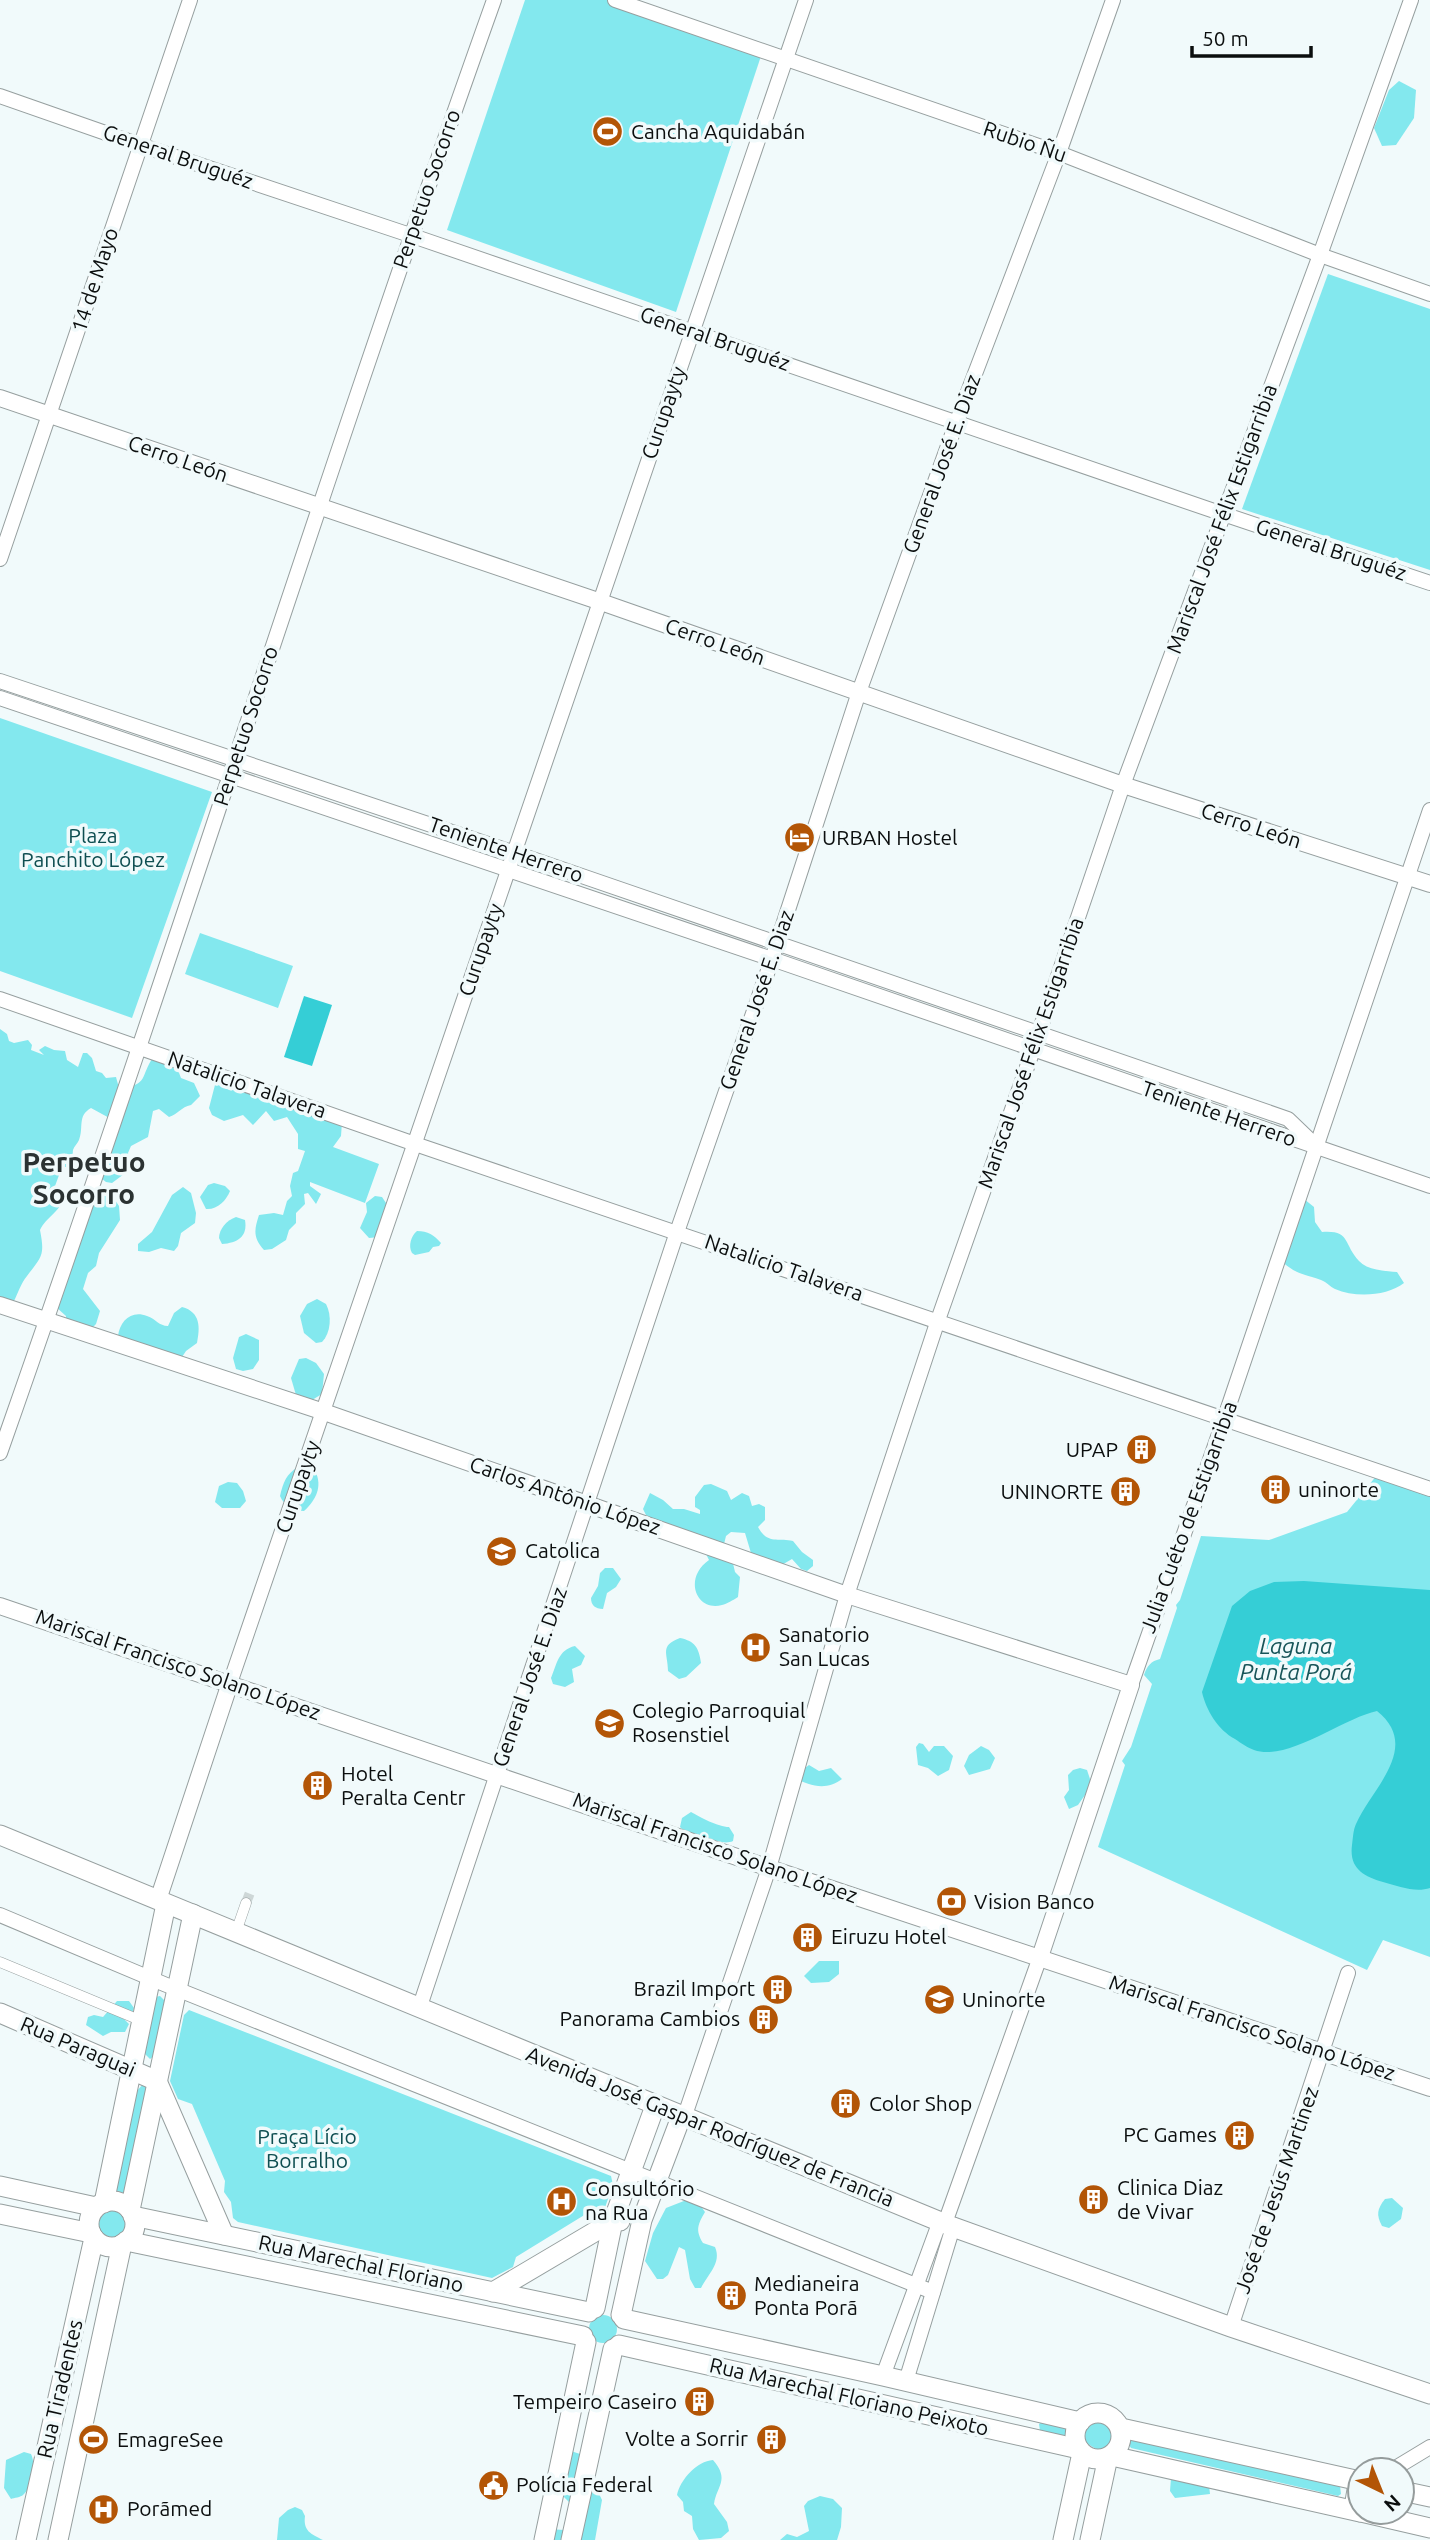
<svg xmlns="http://www.w3.org/2000/svg" width="1430" height="2540" font-family="Ubuntu,sans-serif">
  <style>
    .green { fill: #83e8ee }
    .water { fill: #35ced6 }
    .lines { fill: none; stroke-linecap: round; stroke-linejoin: round }
    .pedestrian-tunnel { stroke: #ced7d7; stroke-width: 10; stroke-dasharray: 10 5; stroke-linecap: butt }
    .pedestrian-casing { stroke: #969f9f; stroke-width: 11 }
    .minor-casing { stroke: #969f9f; stroke-width: 16 }
    .tertiary-casing { stroke: #969f9f; stroke-width: 18 }
    .secondary-casing { stroke: #969f9f; stroke-width: 21 }
    .pedestrian { stroke: #fff; stroke-width: 10 }
    .minor { stroke: #fff; stroke-width: 14 }
    .tertiary { stroke: #fff; stroke-width: 16 }
    .secondary { stroke: #fff; stroke-width: 19 }
    .labels { text-anchor: middle; stroke-width: 7; stroke-linejoin: round; paint-order: stroke }
    .poi-label { font-size: 21px; fill: #0b0e0e; stroke: #f1fafb; text-anchor: start }
    .street-label { font-size: 21px; fill: #0b0e0e; stroke: #f1fafb }
    .park-label { font-size: 21px; fill: #0e4e51; stroke: #f1fafb }
    .water-label { font-size: 23px; font-style: italic; fill: #185559; stroke: #f1fafb }
    .district-label { font-size: 28px; font-weight: bold; fill: #2b3232; stroke: #f1fafb }
  </style>
  <rect width="100%" height="100%" fill="#f1fafb"/>
  <g class="green">
    <path d="M525,0H608L762,53L676,312L447,230Z"/>
    <path d="M1399,81L1416,90L1414,118L1396,145L1382,146L1374,128L1389,90Z"/>
    <path d="M1328,274L1430,309V570L1242,509Z"/>
    <path d="M0,718L212,792L132,1018L0,971Z"/>
    <path d="M200,933L293,966L278,1008L185,974Z"/>
    <path d="M0,1029L7,1034L9,1041L14,1043L28,1040L32,1045L31,1050L44,1055L39,1050L45,1046L54,1050L65,1051L67,1060L78,1067L83,1053H87L92,1058L96,1071L102,1073L106,1078L116,1077L119,1088C150,1085 139,1077 154,1056L176,1065L181,1078L194,1083L200,1096L191,1105C181,1107 178,1114 169,1117L159,1109L153,1111L148,1137L131,1146L128,1153L131,1165L128,1171L112,1183L106,1182L101,1178L115,1141L113,1120L91,1108C77,1116 84,1127 79,1140C78,1143 74,1146 73,1150C72,1157 75,1160 72,1167H62L55,1186L63,1199C60,1212 46,1217 40,1230C45,1256 42,1256 27,1276C21,1283 18,1293 14,1301L0,1303Z"/>
    <path d="M216,1081L285,1107L342,1122L341,1136L333,1147L379,1164L365,1203L310,1182V1186L321,1194L316,1204L308,1193L304,1194L305,1204L296,1213V1223L289,1230L286,1240L272,1249L264,1250C253,1238 254,1230 259,1215L274,1213L283,1215L287,1201L292,1196L290,1186L293,1173L298,1171L305,1151L298,1149V1134L287,1117L274,1121L266,1111L253,1125L243,1115L224,1121L212,1115L209,1108Z"/>
    <path d="M214,1183L225,1186L230,1191C226,1201 217,1210 206,1209L200,1197L208,1185Z"/>
    <path d="M183,1187L191,1193L196,1213L195,1223L181,1233L178,1246L174,1251L161,1248L149,1252L138,1251V1244L152,1232L172,1195Z"/>
    <path d="M102,1194L115,1200L119,1206L120,1220L99,1253L96,1266L88,1273L83,1289L100,1311L96,1324L89,1331L66,1320V1316L56,1307C57,1299 58,1290 61,1283C65,1272 74,1271 74,1257L92,1197Z"/>
    <path d="M375,1196L382,1197L390,1209L379,1237L369,1238L360,1228L367,1212L366,1203Z"/>
    <path d="M1304,1199L1314,1207L1315,1222L1322,1232C1351,1230 1343,1244 1359,1261C1367,1270 1385,1271 1397,1272L1404,1283C1387,1296 1356,1298 1335,1289C1330,1287 1327,1282 1321,1280C1302,1273 1300,1276 1282,1262Z"/>
    <path d="M236,1217L245,1220C248,1237 237,1243 222,1244L219,1238C219,1229 227,1220 236,1217Z"/>
    <path d="M417,1231C428,1231 434,1235 441,1243L439,1246L433,1247L429,1252L415,1255L412,1253C408,1246 411,1236 417,1231Z"/>
    <path d="M317,1299L326,1304C332,1315 331,1333 322,1342L316,1343L304,1333L300,1316L307,1304Z"/>
    <path d="M182,1307C201,1312 200,1328 197,1343L186,1351L178,1363L118,1336C120,1321 131,1310 147,1316C156,1319 159,1326 168,1326L174,1313Z"/>
    <path d="M246,1334L259,1340V1360L253,1369L243,1371L236,1369L233,1358L239,1337Z"/>
    <path d="M306,1358L316,1363L324,1374L322,1394L312,1400L296,1395L291,1378L299,1359Z"/>
    <path d="M298,1467L315,1471C323,1486 316,1500 304,1511C294,1511 284,1506 280,1496C283,1483 286,1474 298,1467Z"/>
    <path d="M1377,1475L1430,1492V1957L1383,1940L1367,1970L1098,1847L1125,1765L1122,1761L1131,1747L1152,1684L1144,1675C1147,1666 1151,1661 1160,1659L1177,1608L1176,1605L1180,1600L1201,1536L1269,1540L1347,1512Z"/>
    <path d="M228,1482L237,1483L243,1491L246,1501L240,1508H222L215,1502L219,1486Z"/>
    <path d="M711,1484L727,1491L731,1500L742,1493L749,1496L752,1506L759,1504L765,1507V1520L758,1527C768,1545 778,1537 793,1541L802,1552L813,1560V1566L807,1571L801,1569L792,1559L780,1566L763,1557H756L751,1553L745,1533L731,1532L726,1536L723,1548L732,1559L735,1572L740,1577L738,1597C733,1600 727,1604 722,1605C696,1612 683,1578 709,1560L706,1554L646,1515L643,1509L650,1493L663,1500L673,1509H684L700,1514V1510L695,1507V1497L704,1485Z"/>
    <path d="M605,1568H613L621,1579L616,1587L607,1593L603,1609C595,1609 591,1605 591,1598L598,1586L600,1573Z"/>
    <path d="M680,1638C695,1641 699,1648 701,1663L686,1677L679,1679L668,1671C668,1653 659,1646 680,1638Z"/>
    <path d="M575,1646L585,1656L581,1665L572,1669L574,1682L565,1687L553,1684L551,1678C557,1664 558,1650 575,1646Z"/>
    <path d="M919,1743L923,1744L929,1752L934,1746H944L953,1756L949,1770L938,1776L928,1768L918,1765L916,1747Z"/>
    <path d="M981,1746L989,1750L995,1758L990,1769L969,1775L964,1766L969,1755Z"/>
    <path d="M809,1765L819,1771L831,1768L842,1779C824,1793 805,1784 787,1774L801,1771Z"/>
    <path d="M1080,1768L1087,1770L1092,1785L1078,1805L1069,1809L1064,1797L1069,1790L1068,1775L1073,1770Z"/>
    <path d="M691,1812C700,1817 718,1827 729,1827L734,1835L733,1841C720,1847 703,1832 687,1834L680,1827L682,1818Z"/>
    <path d="M819,1961H839V1974L829,1982L811,1983L804,1976Z"/>
    <path d="M160,1996L165,2001L154,2056L150,2059L144,2053L155,1997Z"/>
    <path d="M117,2001H129L134,2008L132,2014L122,2017L129,2024L125,2032H111L103,2036L86,2025L88,2017L94,2015L103,2017Z"/>
    <path d="M189,2010L611,2176L613,2185L603,2213L598,2216L586,2214L516,2257L513,2267L492,2278L238,2222L233,2218L231,2202L224,2192L225,2181L192,2104L178,2099L170,2081L184,2015Z"/>
    <path d="M144,2083H148L124,2193L116,2191L135,2093Z"/>
    <path d="M1392,2198L1403,2208L1401,2219L1389,2228L1382,2226C1376,2215 1377,2209 1385,2199Z"/>
    <path d="M689,2199L700,2205L705,2212C698,2224 695,2230 703,2243L715,2247C722,2263 708,2274 701,2288H695L690,2279L685,2250L679,2247L668,2275L663,2279H657L645,2261L653,2233L666,2208Z"/>
    <circle cx="112" cy="2223" r="14"/>
    <circle cx="603" cy="2329" r="14"/>
    <path d="M1042,2422L1085,2432C1091,2423 1099,2419 1108,2426L1113,2437L1106,2448L1098,2450L1086,2443L1040,2431L1039,2424Z"/>
    <path d="M1131,2439L1340,2486L1341,2494L1338,2496L1131,2448L1129,2445Z"/>
    <path d="M568,2450L580,2454L602,2500L595,2540H542L549,2529L564,2530L570,2503L561,2494Z"/>
    <path d="M24,2452L31,2454C36,2464 33,2487 23,2495C21,2497 14,2498 11,2499L4,2488L6,2460Z"/>
    <path d="M713,2460C730,2480 717,2485 714,2504L727,2522L729,2531L721,2538L699,2540L693,2529L692,2516L684,2511L683,2502L677,2495C680,2480 697,2461 713,2460Z"/>
    <path d="M1203,2466L1213,2472L1209,2485L1210,2494L1175,2498L1170,2491L1171,2478L1194,2474Z"/>
    <path d="M820,2496L833,2499L842,2508L841,2527L837,2540H780L787,2534L797,2537L809,2531L804,2506L808,2501Z"/>
    <path d="M295,2507L302,2510L305,2516C303,2531 311,2534 323,2540H277L279,2518L288,2510Z"/>
  </g>
  <g class="water">
    <path d="M304,996L332,1005L312,1066L284,1057Z"/>
    <path d="M1304,1581L1430,1590V1888C1415,1893 1398,1886 1383,1882C1363,1876 1349,1868 1352,1845C1353,1839 1353,1830 1356,1824C1372,1788 1422,1747 1377,1711C1343,1718 1288,1762 1254,1750C1248,1748 1241,1743 1235,1739C1218,1730 1206,1710 1202,1692L1232,1606L1250,1591L1274,1582Z"/>
  </g>
  <g class="lines">
    <path class="pedestrian-tunnel" d="M246,1903L251,1890"/>
    <defs>
      <g id="pedestrian">
        <path d="M236,1932L246,1903"/>
        <path d="M0,1962L142,2021"/>
      </g>
      <g id="minor">
        <path d="M615,0L1059,153L1320,255L1430,294"/>
        <path d="M0,96L140,145L410,235L1223,514L1430,583"/>
        <path d="M0,559L190,0"/>
        <path d="M0,681L515,853L1288,1119L1313,1143"/>
        <path d="M0,698L772,959L1430,1186"/>
        <path d="M0,999L415,1144L1430,1489"/>
        <path d="M0,1453C170,970 322,482 494,0"/>
        <path d="M230,1683L806,0"/>
        <path d="M1131,1685L1225,1417L1430,810"/>
        <path d="M0,1915L164,1984L933,2292"/>
        <path d="M420,2006L677,1232L772,959L859,692L957,421L1059,153L1113,0"/>
        <path d="M684,2118L769,1868L847,1595L938,1320L1033,1050L1123,785L1320,255L1411,0"/>
        <path d="M945,2223L1040,1957"/>
        <path d="M1231,2327L1348,1973"/>
        <path d="M883,2376L940,2221"/>
        <path d="M906,2381L953,2227"/>
        <path d="M1392,2470L1430,2447"/>
        <path d="M1351,2510L1356,2481"/>
      </g>
      <g id="tertiary">
        <path d="M0,398L601,602L1123,785L1430,884"/>
        <path d="M0,1305L324,1412L847,1595L1131,1685L1040,1957"/>
        <path d="M0,1606L769,1868L1430,2088"/>
        <path d="M158,1900L230,1683"/>
      </g>
      <g id="secondary">
        <path d="M0,1835L953,2227L1231,2327L1430,2394"/>
        <path d="M0,2013L157,2081L224,2235"/>
        <path d="M0,2186L96,2207"/>
        <circle cx="112" cy="2224" r="23"/>
        <path d="M104,2203L166,1904"/>
        <path d="M130,2210L193,1914"/>
        <path d="M0,2214L91,2233"/>
        <path d="M133,2216L589,2312"/>
        <path d="M126,2241L583,2336"/>
        <path d="M493,2292L613,2221H620"/>
        <path d="M595,2308L613,2221L655,2106"/>
        <path d="M621,2315L642,2220L681,2117"/>
        <path d="M624,2319L883,2376L1080,2422"/>
        <path d="M619,2345L1079,2449"/>
        <circle cx="1098" cy="2436" r="23"/>
        <path d="M1121,2428L1360,2481"/>
        <path d="M1112,2456L1360,2512"/>
        <path d="M1402,2491L1430,2497"/>
        <path d="M1361,2512L1430,2528"/>
        <path d="M26,2540L94,2238"/>
        <path d="M58,2540L122,2244"/>
        <path d="M544,2540L586,2342"/>
        <path d="M571,2540L613,2349"/>
        <path d="M1063,2540L1082,2453"/>
        <path d="M1090,2540L1108,2457"/>
      </g>
    </defs>
    <use href="#pedestrian" class="pedestrian-casing"/>
    <use href="#minor" class="minor-casing"/>
    <use href="#tertiary" class="tertiary-casing"/>
    <use href="#secondary" class="secondary-casing"/>
    <use href="#pedestrian" class="pedestrian"/>
    <use href="#minor" class="minor"/>
    <use href="#tertiary" class="tertiary"/>
    <use href="#secondary" class="secondary"/>
  </g>
  <defs>
    <symbol id="stadium-disc" viewBox="-11 -11 22 22"><circle r="9.5" fill="#b35506" stroke="#f1fafb"/><path d="M0-5a6.5 5 0 1 0 0 10a6.5 5 0 1 0 0-10ZM-3.5-1.8h7v3.6h-7Z" fill="#fff"/></symbol>
    <symbol id="hotel-disc" viewBox="-11 -11 22 22"><circle r="9.5" fill="#b35506" stroke="#f1fafb"/><path d="M-6-4.5h1.5V1H6V5H4.5V3h-9V5H-6ZM-4 0a1.8 1.8 0 1 1 3.6 0ZM.5 0V-2.5h3Q6-2.5 6 0Z" fill="#fff"/></symbol>
    <symbol id="building-disc" viewBox="-11 -11 22 22"><circle r="9.5" fill="#b35506" stroke="#f1fafb"/><path d="M-4-6H4V6H1V3H-1V6H-4ZM-2.5-4.3h1.7v1.8h-1.7ZM.8-4.3h1.7v1.8H.8ZM-2.5-1h1.7V.8h-1.7ZM.8-1h1.7V.8H.8Z" fill="#fff"/></symbol>
    <symbol id="university-disc" viewBox="-11 -11 22 22"><circle r="9.5" fill="#b35506" stroke="#f1fafb"/><path d="M0-5L7-2L0 1L-7-2ZM-4 1L0 2.5L4 1V4Q0 6-4 4Z" fill="#fff"/></symbol>
    <symbol id="hospital-disc" viewBox="-11 -11 22 22"><circle r="9.5" fill="#b35506" stroke="#f1fafb"/><path d="M-5-5h3v3.5h4V-5h3V5h-3V1.5h-4V5h-3Z" fill="#fff"/></symbol>
    <symbol id="bank-disc" viewBox="-11 -11 22 22"><circle r="9.5" fill="#b35506" stroke="#f1fafb"/><path d="M-6-4H6V4H-6ZM0-2.3a2.3 2.3 0 1 0 0 4.6a2.3 2.3 0 1 0 0-4.6Z" fill="#fff"/></symbol>
    <symbol id="civic-disc" viewBox="-11 -11 22 22"><circle r="9.5" fill="#b35506" stroke="#f1fafb"/><path d="M-.6-6.5H3V-4.5H.6V-3L4-1V1h2V6H-6V1h2V-1L-.6-3ZM-1.2 2.5V6h2.4V2.5Z" fill="#fff"/></symbol>
  </defs>
  <g fill-rule="evenodd">
    <use href="#stadium-disc" x="590" y="114" width="35" height="35"/>
    <use href="#hotel-disc" x="782" y="820" width="35" height="35"/>
    <use href="#building-disc" x="1124" y="1432" width="35" height="35"/>
    <use href="#building-disc" x="1258" y="1472" width="35" height="35"/>
    <use href="#building-disc" x="1108" y="1474" width="35" height="35"/>
    <use href="#university-disc" x="484" y="1534" width="35" height="35"/>
    <use href="#hospital-disc" x="738" y="1630" width="35" height="35"/>
    <use href="#university-disc" x="592" y="1706" width="35" height="35"/>
    <use href="#building-disc" x="300" y="1768" width="35" height="35"/>
    <use href="#bank-disc" x="934" y="1884" width="35" height="35"/>
    <use href="#building-disc" x="790" y="1920" width="35" height="35"/>
    <use href="#building-disc" x="760" y="1972" width="35" height="35"/>
    <use href="#university-disc" x="922" y="1982" width="35" height="35"/>
    <use href="#building-disc" x="746" y="2002" width="35" height="35"/>
    <use href="#building-disc" x="828" y="2086" width="35" height="35"/>
    <use href="#building-disc" x="1222" y="2118" width="35" height="35"/>
    <use href="#building-disc" x="1076" y="2182" width="35" height="35"/>
    <use href="#hospital-disc" x="544" y="2184" width="35" height="35"/>
    <use href="#building-disc" x="714" y="2278" width="35" height="35"/>
    <use href="#building-disc" x="682" y="2384" width="35" height="35"/>
    <use href="#building-disc" x="754" y="2422" width="35" height="35"/>
    <use href="#stadium-disc" x="76" y="2422" width="35" height="35"/>
    <use href="#civic-disc" x="476" y="2468" width="35" height="35"/>
    <use href="#hospital-disc" x="86" y="2492" width="35" height="35"/>
  </g>
  <g class="labels">
    <g class="poi-label">
      <text x="631" y="139">Cancha Aquidabán</text>
      <text x="822" y="845">URBAN Hostel</text>
      <text x="1118" y="1457" text-anchor="end">UPAP</text>
      <text x="1298" y="1497">uninorte</text>
      <text x="1103" y="1499" text-anchor="end">UNINORTE</text>
      <text x="525" y="1558">Catolica</text>
      <text x="779" y="1642">Sanatorio<tspan x="779" dy="24">San Lucas</tspan></text>
      <text x="632" y="1718">Colegio Parroquial<tspan x="632" dy="24">Rosenstiel</tspan></text>
      <text x="341" y="1781">Hotel<tspan x="341" dy="24">Peralta Centr</tspan></text>
      <text x="974" y="1909">Vision Banco</text>
      <text x="831" y="1944">Eiruzu Hotel</text>
      <text x="755" y="1996" text-anchor="end">Brazil Import</text>
      <text x="962" y="2007">Uninorte</text>
      <text x="740" y="2026" text-anchor="end">Panorama Cambios</text>
      <text x="869" y="2111">Color Shop</text>
      <text x="1217" y="2142" text-anchor="end">PC Games</text>
      <text x="1117" y="2195">Clinica Diaz<tspan x="1117" dy="24">de Vivar</tspan></text>
      <text x="585" y="2196">Consultório<tspan x="585" dy="24">na Rua</tspan></text>
      <text x="754" y="2291">Medianeira<tspan x="754" dy="24">Ponta Porã</tspan></text>
      <text x="677" y="2409" text-anchor="end">Tempeiro Caseiro</text>
      <text x="748" y="2446" text-anchor="end">Volte a Sorrir</text>
      <text x="117" y="2447">EmagreSee</text>
      <text x="516" y="2492">Polícia Federal</text>
      <text x="127" y="2516">Porãmed</text>
    </g>
    <g class="street-label">
      <text transform="translate(1025 142) rotate(19)" y="7">Rubio Ñu</text>
      <text transform="translate(178 157) rotate(19)" y="7">General Bruguéz</text>
      <text transform="translate(427 189) rotate(-71)" y="7">Perpetuo Socorro</text>
      <text transform="translate(95 280) rotate(-72)" y="7">14 de Mayo</text>
      <text transform="translate(715 339) rotate(19)" y="7">General Bruguéz</text>
      <text transform="translate(664 413) rotate(-71)" y="7">Curupayty</text>
      <text transform="translate(178 459) rotate(19)" y="7">Cerro León</text>
      <text transform="translate(942 464) rotate(-70)" y="7">General José E. Diaz</text>
      <text transform="translate(1222 519) rotate(-70)" y="7">Mariscal José Félix Estigarribia</text>
      <text transform="translate(1331 550) rotate(18)" y="7">General Bruguéz</text>
      <text transform="translate(715 642) rotate(19)" y="7">Cerro León</text>
      <text transform="translate(246 726) rotate(-72)" y="7">Perpetuo Socorro</text>
      <text transform="translate(1251 826) rotate(18)" y="7">Cerro León</text>
      <text transform="translate(506 850) rotate(19)" y="7">Teniente Herrero</text>
      <text transform="translate(481 950) rotate(-71)" y="7">Curupayty</text>
      <text transform="translate(757 1000) rotate(-71)" y="7">General José E. Diaz</text>
      <text transform="translate(1031 1053) rotate(-71)" y="7">Mariscal José Félix Estigarribia</text>
      <text transform="translate(247 1085) rotate(19)" y="7">Natalicio Talavera</text>
      <text transform="translate(1219 1114) rotate(19)" y="7">Teniente Herrero</text>
      <text transform="translate(784 1268) rotate(19)" y="7">Natalicio Talavera</text>
      <text transform="translate(298 1487) rotate(-71)" y="7">Curupayty</text>
      <text transform="translate(565 1496) rotate(19)" y="7">Carlos Antônio López</text>
      <text transform="translate(1189 1517) rotate(-70)" y="7">Julia Cuéto de Estigarribia</text>
      <text transform="translate(178 1665) rotate(19)" y="7">Mariscal Francisco Solano López</text>
      <text transform="translate(530 1677) rotate(-71)" y="7">General José E. Diaz</text>
      <text transform="translate(715 1848) rotate(19)" y="7">Mariscal Francisco Solano López</text>
      <text transform="translate(1252 2028) rotate(18)" y="7">Mariscal Francisco Solano López</text>
      <text transform="translate(78 2047) rotate(23)" y="7">Rua Paraguai</text>
      <text transform="translate(710 2127) rotate(22)" y="7">Avenida José Gaspar Rodríguez de Francia</text>
      <text transform="translate(1277 2190) rotate(-71)" y="7">José de Jesús Martinez</text>
      <text transform="translate(361 2264) rotate(12)" y="7">Rua Marechal Floriano</text>
      <text transform="translate(60 2389) rotate(-77)" y="7">Rua Tiradentes</text>
      <text transform="translate(849 2397) rotate(13)" y="7">Rua Marechal Floriano Peixoto</text>
    </g>
    <g class="park-label">
      <text x="93" y="843">Plaza<tspan x="93" dy="24">Panchito López</tspan></text>
      <text x="307" y="2144">Praça Lício<tspan x="307" dy="24">Borralho</tspan></text>
    </g>
    <g class="water-label">
      <text x="1296" y="1654">Laguna<tspan x="1296" dy="26">Punta Porá</tspan></text>
    </g>
    <g class="district-label">
      <text x="84" y="1172">Perpetuo<tspan x="84" dy="32">Socorro</tspan></text>
    </g>
  </g>
  <g transform="translate(1381 2491) rotate(137)"><circle r="33" fill="#f1fafb" stroke="#959c9c" stroke-width="2"/>
  <path d="M0-5L12 26L0 18L-12 26Z" fill="#b35506"/>
  <text y="-10" font-size="19" font-weight="bold" text-anchor="middle" fill="#0b0e0e">N</text>
  </g>
  <path d="M1192 46v10h119v-10" fill="none" stroke="#0b0e0e" stroke-width="3.5"/>
  <text x="1202" y="46" font-size="21" fill="#0b0e0e" stroke="#f1fafb" stroke-width="5" paint-order="stroke">50 m</text>
</svg>
